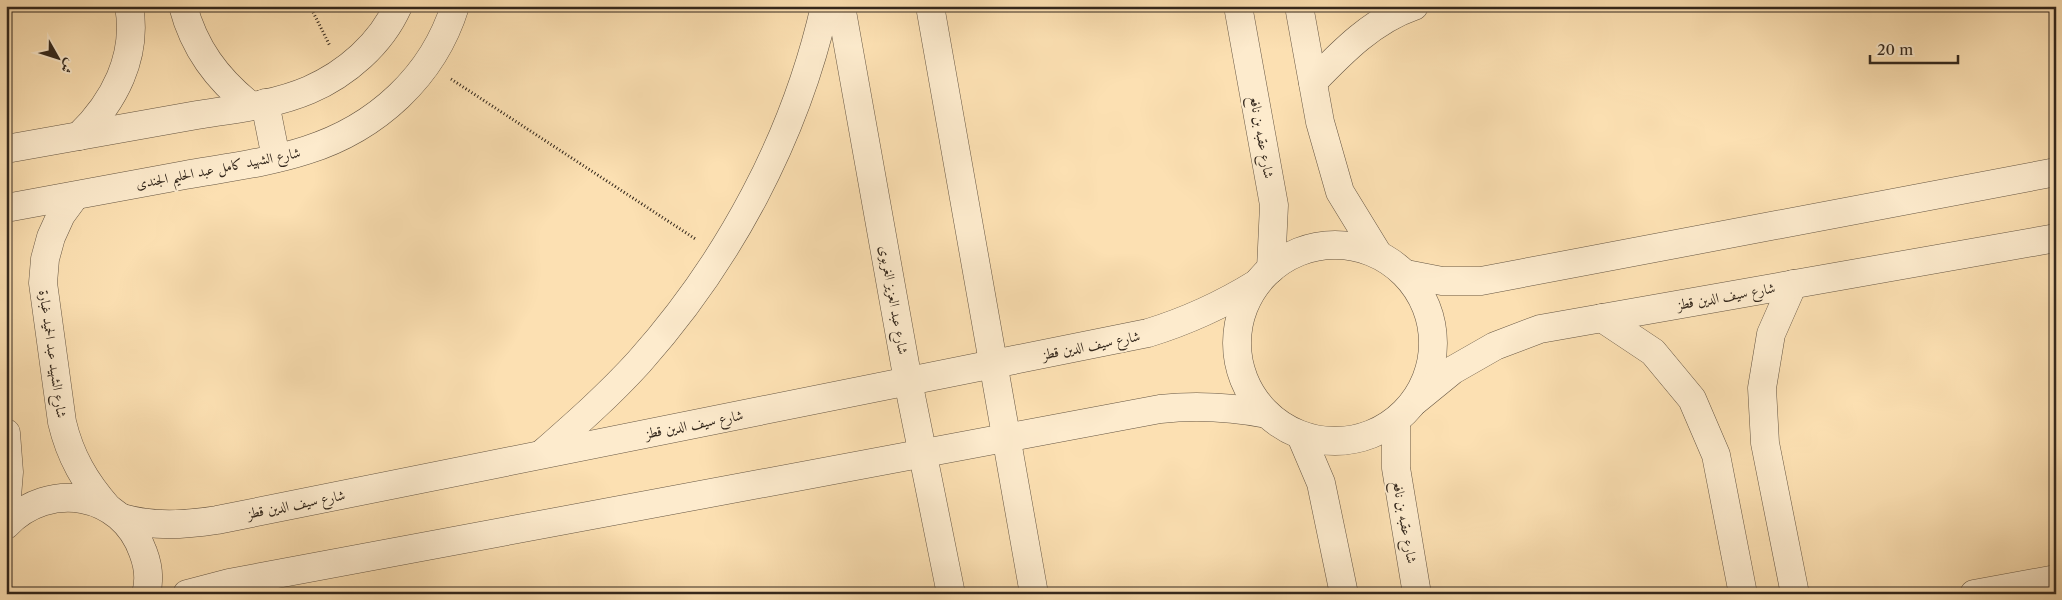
<svg xmlns="http://www.w3.org/2000/svg" width="2062" height="600" font-family="'Libre Caslon Text',Amiri,serif">
  <style>
    .lines { fill: none; stroke-linecap: round; stroke-linejoin: round }
    .street-casing { stroke: #655542; stroke-width: 29 }
    .path { stroke: #33271c; stroke-width: 3; stroke-dasharray: 1 2.5; stroke-linecap: butt }
    .street { stroke: #fdebcd; stroke-width: 28 }
    .labels { text-anchor: middle; stroke-width: 4; stroke-linejoin: round; paint-order: stroke }
    .street-label { font-size: 14px; fill: #33271c; stroke: #fdebcd }
  </style>
  <rect width="100%" height="100%" fill="#fce0b2"/>
  <filter id="stains"><feTurbulence type="fractalNoise" baseFrequency=".004" numOctaves="4"/><feColorMatrix values="0 0 0 0 .2 0 0 0 0 .09 0 0 0 0 .02 0 0 0 .5 -.17"/></filter>
  <radialGradient id="worn" r=".72"><stop offset=".6" stop-color="#630" stop-opacity="0"/><stop offset="1" stop-color="#630" stop-opacity=".3"/></radialGradient>
  <g class="lines">
    <defs>
      <g id="street">
        <path d="M183,6C194,48 217,79 251,106"/>
        <path d="M841,6L908,381L951,594"/>
        <path d="M930,6L1034,594"/>
        <path d="M1238,6L1274,205L1271,269"/>
        <path d="M1299,6L1320,122L1340,192L1378,254"/>
        <path d="M1313,82C1342,52 1373,20 1414,6"/>
        <path d="M265,103L276,158"/>
        <path d="M79,136C114,102 138,57 129,6"/>
        <path d="M6,149C70,137 134,126 197,115C234,109 274,105 309,90C346,74 381,44 398,6"/>
        <path d="M75,196L61,215L51,237L45,259L43,283L62,422C70,456 85,482 108,508"/>
        <path d="M6,208C66,197 125,186 185,175C225,168 267,163 307,150C376,128 433,77 455,6"/>
        <circle cx="1335" cy="343" r="98"/>
        <path d="M1406,274L1442,281H1481L2056,172"/>
        <path d="M1793,284L1771,334L1762,388L1765,443L1795,594"/>
        <path d="M1602,318L1653,352L1692,399L1716,455L1743,594"/>
        <path d="M1415,401L1453,370L1495,346L1540,329L2056,238"/>
        <path d="M1396,421V468L1417,594"/>
        <path d="M6,433L9,472L6,509"/>
        <path d="M1301,436L1321,483L1344,594"/>
        <path d="M543,453C576,424 609,395 639,362C729,261 795,138 825,6"/>
        <path d="M122,518C154,527 184,525 217,520L1148,333C1187,321 1222,305 1256,284"/>
        <path d="M6,525C49,480 122,492 143,552C148,565 150,580 146,594"/>
        <path d="M187,594L229,583L1160,409C1197,405 1231,407 1267,414"/>
        <path d="M1974,594L2056,579"/>
      </g>
    </defs>
    <use href="#street" class="street-casing"/>
    <g class="path">
      <path d="M310,6L330,46"/>
      <path d="M2051,6L2056,32"/>
      <path d="M451,79L697,240"/>
    </g>
    <use href="#street" class="street"/>
  </g>
  <g class="labels">
    <g class="street-label">
      <text transform="translate(1262 137) rotate(80)" y="5">شارع عقبه بن نافع</text>
      <text transform="translate(218 168) rotate(-11)" y="5">شارع الشهيد كامل عبد الحليم الجندى</text>
      <text transform="translate(1726 296) rotate(-10)" y="5">شارع سيف الدين قطز</text>
      <text transform="translate(894 300) rotate(80)" y="5">شارع عبد العزيز الغربوى</text>
      <text transform="translate(1091 345) rotate(-11)" y="5">شارع سيف الدين قطز</text>
      <text transform="translate(53 354) rotate(82)" y="5">شارع الشهيد عبد الحميد غبارة</text>
      <text transform="translate(694 424) rotate(-11)" y="5">شارع سيف الدين قطز</text>
      <text transform="translate(296 504) rotate(-11)" y="5">شارع سيف الدين قطز</text>
      <text transform="translate(1405 522) rotate(80)" y="5">شارع عقبه بن نافع</text>
    </g>
  </g>
  <rect width="2062" height="600" fill="none" stroke="#fce0b2" stroke-width="25"/>
  <rect x="8" y="8" width="2047" height="585" fill="none" stroke="#33271c" stroke-width="2.5"/>
  <rect x="12" y="12" width="2037" height="575" fill="none" stroke="#33271c"/>
  <g transform="translate(58 58) rotate(129)" stroke="#fdebcd" stroke-width="4" paint-order="stroke">
  <path d="M0-4L9 19L0 12L-9 19Z" fill="#33271c"/>
  <text y="-8" font-size="14" font-weight="bold" text-anchor="middle" fill="#33271c">ش</text>
  </g>
  <path d="M1870 55v8h88v-8" fill="none" stroke="#33271c" stroke-width="2.5"/>
  <text x="1877" y="55" font-size="15" fill="#33271c" stroke="#fdebcd" stroke-width="4" paint-order="stroke">20 m</text>
  <rect width="100%" height="100%" filter="url(#stains)"/>
  <rect width="100%" height="100%" fill="url(#worn)"/>
</svg>
